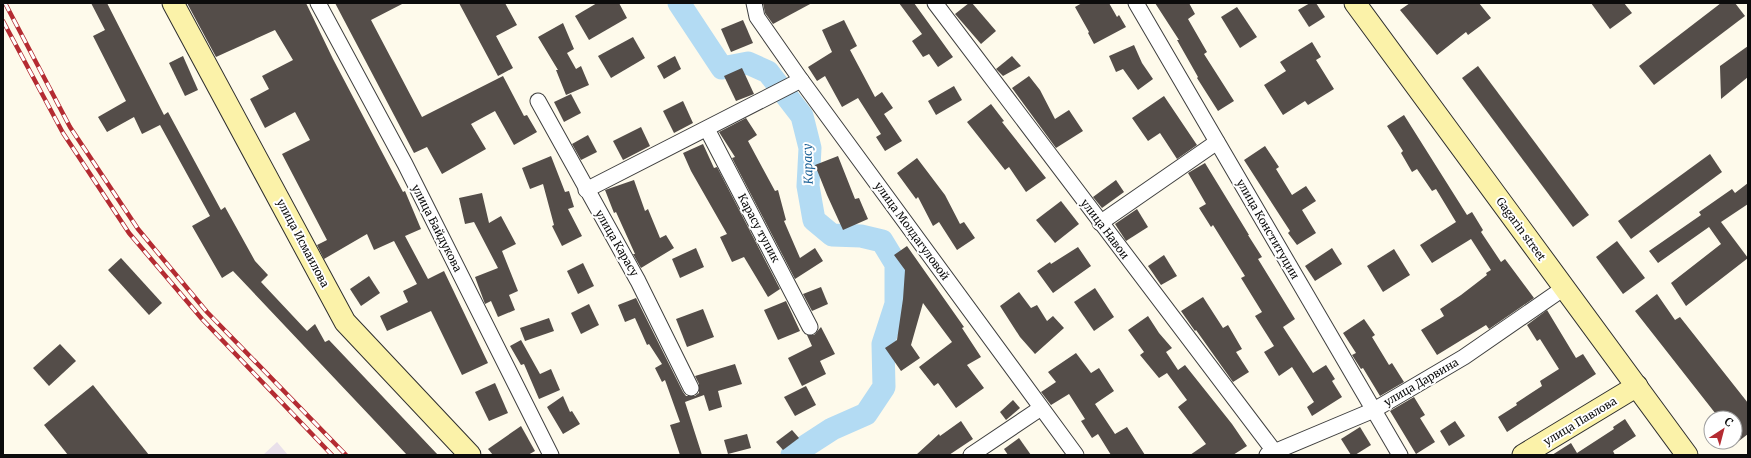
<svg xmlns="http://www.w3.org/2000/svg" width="1751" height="458" font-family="Merriweather,serif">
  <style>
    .industrial { fill: #e9e0ea }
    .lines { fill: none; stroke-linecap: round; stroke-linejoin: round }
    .river { stroke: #b3dbf3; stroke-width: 23 }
    .building { fill: #544d49 }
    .street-casing { stroke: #3f3f3f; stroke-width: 17 }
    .secondary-casing { stroke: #2e2e2e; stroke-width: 23 }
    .street { stroke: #fff; stroke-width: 15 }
    .secondary { stroke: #fbf2a9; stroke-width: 21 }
    .rail-casing { stroke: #b42b32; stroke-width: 4.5 }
    .rail { stroke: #fff; stroke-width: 3; stroke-dasharray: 9; stroke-linecap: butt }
    .labels { text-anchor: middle; stroke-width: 4; stroke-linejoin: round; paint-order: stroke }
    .street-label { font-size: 11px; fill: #0c0c0c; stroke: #fff }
    .water-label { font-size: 12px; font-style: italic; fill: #1c6297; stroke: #fff }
  </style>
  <rect width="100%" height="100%" fill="#fefaeb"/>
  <path class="industrial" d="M277,442L288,455H263Z"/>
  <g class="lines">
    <path class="river" d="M679,3L722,68L748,63L768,72L802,116L810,148L808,186L814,220L832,235L861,236L882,241L896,264V304L883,344L884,387L866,414L832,429L792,455"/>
  </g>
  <g class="building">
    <path d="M91,3H107L164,115L168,112L221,210L225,207L255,261L268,275L261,282L307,331L315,324L325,342L329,340L438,455H407L233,271L222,278L192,226L210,216L160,125L142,134L134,117L107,132L98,117L126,101L93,36L105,30Z"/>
    <path d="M187,3H306L333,59L403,192L405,191L421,229L405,236L428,279L444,271L488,363L462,375L431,311L387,331L380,316L408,302L403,291L417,284L394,241L374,250L367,234L324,259L317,245L327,240L282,154L310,140L295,112L265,128L250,99L269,89L262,76L293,60L275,30L216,57Z"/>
    <path d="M335,3H404L371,20L422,117L503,76L524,116L527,115L537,132L514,145L495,111L471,124L486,149L442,174L427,147L414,153Z"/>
    <path d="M459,3H505L517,25L496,36L513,68L498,76Z"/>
    <path d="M597,3H619L627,18L589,40L575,16Z"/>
    <path d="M763,3H812L773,24L765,13Z"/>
    <path d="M899,3H914L953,57L938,67L929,54L923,57L912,41L922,34Z"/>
    <path d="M969,3H972L996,31L981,44L955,14Z"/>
    <path d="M1082,3H1109L1117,17L1119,15L1126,27L1094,44L1088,33L1089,32L1075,7Z"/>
    <path d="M1155,3H1189L1195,14L1188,19L1207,52L1204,54L1234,101L1218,111L1197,78L1198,77L1177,40H1179Z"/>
    <path d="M1310,3H1316L1325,17L1309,27L1298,10Z"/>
    <path d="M1410,3H1479L1491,18L1468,35L1466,32L1437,55L1400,10Z"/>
    <path d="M1591,3H1624L1632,13L1610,29Z"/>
    <path d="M1721,3H1735L1745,16L1654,85L1639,66Z"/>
    <path d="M1237,7L1257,37L1240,48L1221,17Z"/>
    <path d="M743,20L753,43L731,52L721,29Z"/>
    <path d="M844,20L857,46L850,50L875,97L882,92L893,108L884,114L902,141L885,151L876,137L881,134L858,98L842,107L825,76L817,81L808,67L832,52L822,30Z"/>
    <path d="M563,23L574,49L567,53L576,69L581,66L589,85L566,95L556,70H558L538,37Z"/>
    <path d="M633,37L645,58L611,78L598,56Z"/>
    <path d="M1312,42L1321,57L1316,60L1334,89L1308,105L1305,101L1283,115L1264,85L1286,71L1280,62Z"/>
    <path d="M1134,45L1142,63L1153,79L1138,90L1123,69L1116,72L1109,56Z"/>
    <path d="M1748,46V77L1721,99L1720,66Z"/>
    <path d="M183,56L198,90L185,96L169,63Z"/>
    <path d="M675,56L681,69L664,79L657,66Z"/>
    <path d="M1012,56L1021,66L1003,76L996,69Z"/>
    <path d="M1478,66L1589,215L1573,227L1462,78Z"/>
    <path d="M742,68L754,94L736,101L724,76Z"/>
    <path d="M1029,76L1040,90L1055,119L1069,110L1083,131L1056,148L1012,88Z"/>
    <path d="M954,86L962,100L936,115L928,101Z"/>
    <path d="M571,94L581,113L564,122L554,102Z"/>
    <path d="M1164,96L1197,145L1177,159L1160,133L1148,141L1132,118Z"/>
    <path d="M683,101L693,123L674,133L663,111Z"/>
    <path d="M991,104L1004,121L1002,122L1046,178L1026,192L1009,167L1005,170L967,122Z"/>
    <path d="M1404,115L1467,215L1472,212L1483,230L1481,232L1501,262L1505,259L1534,298L1489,329L1486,325L1437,355L1421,330L1444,316L1440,309L1461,295L1487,275L1486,273L1491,270L1471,239L1432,263L1420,245L1456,222L1436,189L1432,191L1417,169L1412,172L1401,153L1403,151L1387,126Z"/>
    <path d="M746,118L757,135L748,141L775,191L778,190L786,220L784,221L800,258L815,248L823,261L795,279L732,158L735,157L719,132Z"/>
    <path d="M641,127L650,146L623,160L613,141Z"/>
    <path d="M588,135L597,152L581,160L572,144Z"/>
    <path d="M703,144L714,168L717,167L780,289L768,297L744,257L732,262L720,237L727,234L691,171L683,153Z"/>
    <path d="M1265,146L1279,167L1276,169L1292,195L1306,186L1316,201L1302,210L1316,233L1297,245L1288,233L1290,231L1244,160Z"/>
    <path d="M1710,154L1722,172L1631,239L1618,221Z"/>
    <path d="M551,156L565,192L569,191L574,207L568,209L582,236L562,246L552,226L554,225L543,184L530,189L522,168Z"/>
    <path d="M838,156L855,199L859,198L868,219L843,230L827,195L815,165Z"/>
    <path d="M917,158L945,195L960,224L964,222L975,238L957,250L939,222L933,226L918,197L916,199L897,173Z"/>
    <path d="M1205,163L1249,235H1248L1262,257L1258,259L1295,319L1283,327L1313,373L1326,365L1335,379L1332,381L1342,397L1312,416L1307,407L1314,402L1292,367L1279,376L1264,352L1274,346L1255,316L1262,312L1241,278L1245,276L1213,225L1211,227L1199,208L1206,204L1188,173Z"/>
    <path d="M634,180L645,211L648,209L660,238L666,235L674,248L641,268L633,254H635L616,212L614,213L605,190Z"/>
    <path d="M1116,180L1124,192L1102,208L1093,197Z"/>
    <path d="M1748,183V204L1721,222L1748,258L1686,306L1671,283L1721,244L1709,227L1658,263L1649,251L1701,215L1699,212L1732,189L1735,193Z"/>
    <path d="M482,193L489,223L501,216L516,244L502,251L518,291L509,295L515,310L498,317L491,301L485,304L475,277L498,268L474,222L465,224L459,198Z"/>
    <path d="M1061,201L1079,224L1055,243L1036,220Z"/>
    <path d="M1137,209L1148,227L1126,241L1115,224Z"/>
    <path d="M1617,241L1645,278L1623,294L1596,257Z"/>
    <path d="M907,246L964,327L962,328L981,357L967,365L984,388L956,408L938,383L934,386L919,367L952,342L923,303L911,345L920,358L901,371L885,348L897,340L903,299L905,270L894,255Z"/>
    <path d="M1078,247L1091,266L1053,293L1037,271L1050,262L1051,264Z"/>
    <path d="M696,248L704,267L680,278L672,259Z"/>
    <path d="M1332,248L1342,264L1315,281L1305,266Z"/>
    <path d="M1394,249L1410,275L1383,292L1367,266Z"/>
    <path d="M1164,255L1177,276L1161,285L1148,266Z"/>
    <path d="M121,258L162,303L149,315L108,270Z"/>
    <path d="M583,263L594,286L578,294L567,271Z"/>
    <path d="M369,276L380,293L361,306L350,289Z"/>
    <path d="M821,287L828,304L812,311L803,294Z"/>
    <path d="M1095,288L1114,317L1094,331L1074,302Z"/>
    <path d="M1019,292L1031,308L1037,305L1047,321L1053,316L1064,328L1035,354L1020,337L1000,306Z"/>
    <path d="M1657,294L1675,320L1680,317L1748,403V434L1735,444V418H1719L1635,311Z"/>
    <path d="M1203,297L1223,328L1228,325L1242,349L1236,352L1249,372L1233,382L1196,330L1195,331L1181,311Z"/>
    <path d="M636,298L683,392L686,396H695L699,393V384L695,376L735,364L742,384L718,391L722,407L709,411L704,395L685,402L702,455H680L670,425L680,422L665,380L662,382L655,368L662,364L649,344L647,345L635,318L625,322L618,305Z"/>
    <path d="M786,301L800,331L778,340L764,310Z"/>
    <path d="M589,304L599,325L581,334L571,313Z"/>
    <path d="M703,309L714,337L687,347L676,319Z"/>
    <path d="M1547,310L1576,358L1583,354L1596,374L1507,432L1498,417L1517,405L1516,403L1542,386L1540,381L1559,369L1540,339L1537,341L1527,325Z"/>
    <path d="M1148,316L1159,333L1172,348L1166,352L1178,370L1185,365L1232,424L1247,446L1233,455H1190L1206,444L1178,407L1187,400L1167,373L1159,378L1140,355L1144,352L1128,330Z"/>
    <path d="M549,318L554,331L525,341L520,328Z"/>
    <path d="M1364,319L1375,335L1372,337L1389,365L1392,363L1404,382L1380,396L1363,368L1361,369L1352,355L1356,353L1343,333Z"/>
    <path d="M821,327L835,354L820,361L826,374L802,386L788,358L812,346L807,335H814Z"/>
    <path d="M521,340L540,374L551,369L560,390L539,399L524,364L521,365L510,346Z"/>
    <path d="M60,344L76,361L49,386L33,368Z"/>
    <path d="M1076,353L1091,373L1099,368L1114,391L1095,404L1115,434L1127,427L1145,455H1111L1098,434L1092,438L1081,421L1085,419L1069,394L1051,405L1041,392L1056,382L1048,372Z"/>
    <path d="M495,383L508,413L489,421L475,392Z"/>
    <path d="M93,385L149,455H68L44,425Z"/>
    <path d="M806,386L816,405L795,416L784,397Z"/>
    <path d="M563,396L570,412L572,411L580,424L563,434L547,407Z"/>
    <path d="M1414,397L1425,415L1420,418L1435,442L1416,454L1390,411Z"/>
    <path d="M1013,400L1020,408L1006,420L1000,412Z"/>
    <path d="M1625,419L1636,436L1613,451L1615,455H1552L1571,443L1577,453L1614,429L1613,427Z"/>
    <path d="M961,421L973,439L949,455H916L939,434L940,436Z"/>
    <path d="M1455,421L1465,436L1449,446L1440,431Z"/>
    <path d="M521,426L535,451L528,455H493L488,449Z"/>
    <path d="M1360,427L1371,445L1355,455H1351L1341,439Z"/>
    <path d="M792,430L799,438L783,450L776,442Z"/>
    <path d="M747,434L751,448L728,454L724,440Z"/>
    <path d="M1019,438L1031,455H1008L1004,449Z"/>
  </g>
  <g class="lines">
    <defs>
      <g id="street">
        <path d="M318,3L405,164L551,455"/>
        <path d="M754,3L757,17L801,80L1076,455"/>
        <path d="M935,3L1277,455"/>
        <path d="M1136,3L1400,455"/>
        <path d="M538,101L638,281L691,388"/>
        <path d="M707,129L810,327"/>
        <path d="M586,190L801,80"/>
        <path d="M1100,223L1217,142"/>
        <path d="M971,455L1041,408"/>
        <path d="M1267,455L1374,410L1464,357L1564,288"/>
      </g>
      <g id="secondary">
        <path d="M173,3L345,322L470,455"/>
        <path d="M1355,3L1687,455"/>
        <path d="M1523,455L1637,386"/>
      </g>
    </defs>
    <use href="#street" class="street-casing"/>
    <use href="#secondary" class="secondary-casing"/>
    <use href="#street" class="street"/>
    <use href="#secondary" class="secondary"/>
    <defs>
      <g id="rail">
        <path d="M5,3L70,127L138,229L207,312L346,455"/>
        <path d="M3,21L63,133L129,233L202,319L332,455"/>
      </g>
    </defs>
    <use href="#rail" class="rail-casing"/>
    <use href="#rail" class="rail"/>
  </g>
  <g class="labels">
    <g class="street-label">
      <text transform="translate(437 228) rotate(63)" y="4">улица Байдукова</text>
      <text transform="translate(759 228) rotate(62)" y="4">Карасу тупик</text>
      <text transform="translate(1105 229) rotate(53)" y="4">улица Навои</text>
      <text transform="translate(1268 229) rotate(60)" y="4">улица Конституции</text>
      <text transform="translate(1521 229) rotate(54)" y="4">Gagarin street</text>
      <text transform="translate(912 231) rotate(54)" y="4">улица Молдагуловой</text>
      <text transform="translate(303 243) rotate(62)" y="4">улица Исмаилова</text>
      <text transform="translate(617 243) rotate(60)" y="4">улица Карасу</text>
      <text transform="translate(1421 382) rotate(-30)" y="4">улица Дарвина</text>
      <text transform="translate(1580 421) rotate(-31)" y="4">улица Павлова</text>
    </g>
    <g class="water-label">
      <text transform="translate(808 164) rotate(-92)" y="4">Карасу</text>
    </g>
  </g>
  <rect width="1751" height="458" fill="none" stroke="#0c0c0c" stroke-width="8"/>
  <g transform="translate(1723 430) rotate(36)"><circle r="19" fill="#ffffff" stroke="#9e9e9e"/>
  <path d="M0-3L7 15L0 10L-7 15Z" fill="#b42b32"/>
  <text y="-6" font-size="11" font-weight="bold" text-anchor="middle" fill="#0c0c0c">С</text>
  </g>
</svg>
